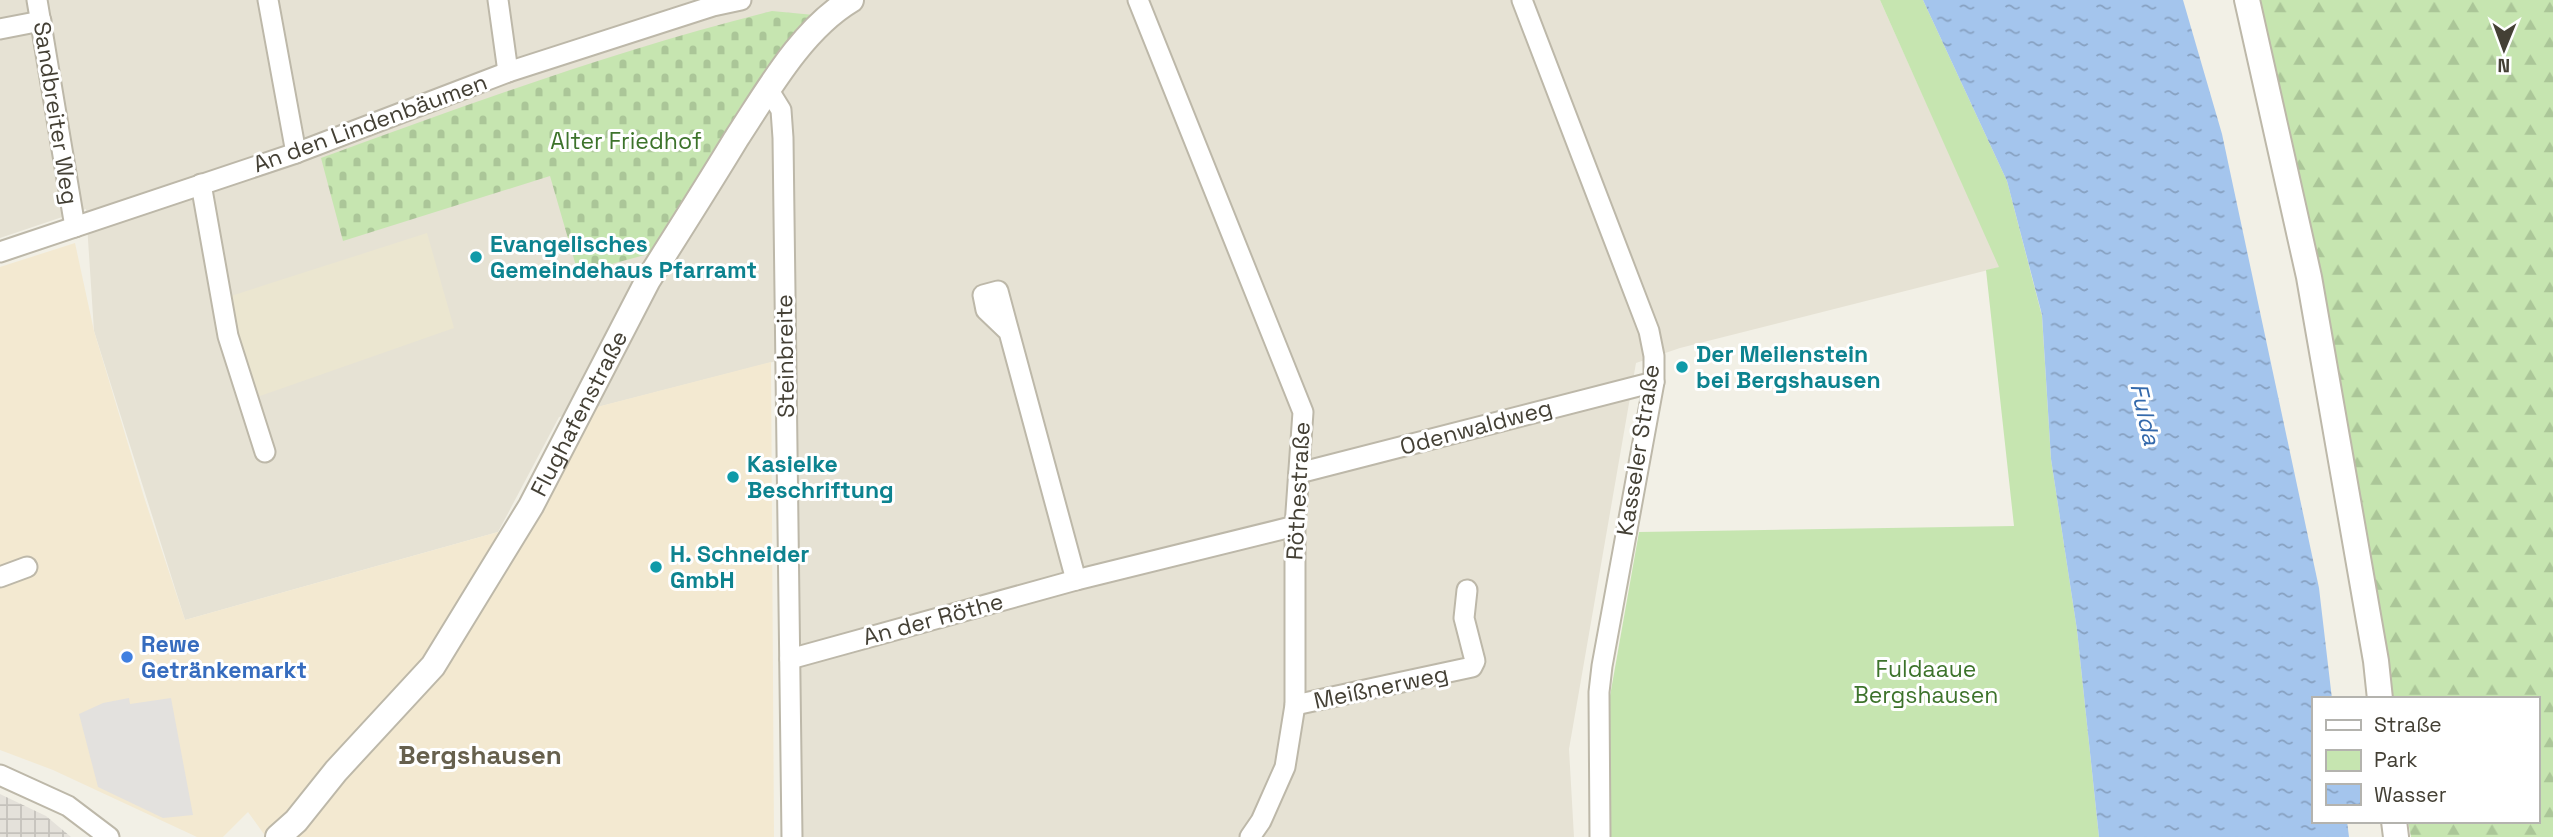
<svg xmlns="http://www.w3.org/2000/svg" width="2553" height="837" font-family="'Space Grotesk',sans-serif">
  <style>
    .residential { fill: #e6e2d4 }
    .commercial { fill: #f3e9d1 }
    .industrial { fill: url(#industrial-grid) }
    .education { fill: #ebe6d0 }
    .forest { fill: url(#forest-firs) }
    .cemetery { fill: url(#cemetery-stones) }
    .park { fill: #c6e5b0 }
    .parking { fill: #e3e1de }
    .water { fill: url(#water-ripples) }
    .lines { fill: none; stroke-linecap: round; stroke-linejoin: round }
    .minor-casing { stroke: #bdb8a9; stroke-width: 23 }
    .tertiary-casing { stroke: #bdb8a9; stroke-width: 28 }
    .minor { stroke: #fff; stroke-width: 19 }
    .tertiary { stroke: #fff; stroke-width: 24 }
    .culture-dot { fill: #0f9aa8; stroke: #fff; stroke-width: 2.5 }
    .shop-dot { fill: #3f7fe0; stroke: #fff; stroke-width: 2.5 }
    .labels { text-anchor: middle; stroke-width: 6; stroke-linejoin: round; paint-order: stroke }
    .street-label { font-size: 23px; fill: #444035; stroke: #fff }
    .park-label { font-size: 23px; fill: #3d732b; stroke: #fff }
    .culture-label { font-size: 23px; font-weight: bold; fill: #0d838f; stroke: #fff; text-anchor: start }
    .shop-label { font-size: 23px; font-weight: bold; fill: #366cbe; stroke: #fff; text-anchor: start }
    .water-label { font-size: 24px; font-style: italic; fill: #3469ab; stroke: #fff }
    .quarter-label { font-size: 26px; font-weight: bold; fill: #66604d; stroke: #fff }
  </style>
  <defs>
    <pattern id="industrial-grid" width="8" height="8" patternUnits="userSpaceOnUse" patternTransform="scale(1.75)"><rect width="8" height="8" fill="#e4e1da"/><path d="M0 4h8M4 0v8" fill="none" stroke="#c5c2bc"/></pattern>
    <pattern id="forest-firs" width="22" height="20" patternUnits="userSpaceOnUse" patternTransform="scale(1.75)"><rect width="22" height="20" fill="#c6e5b0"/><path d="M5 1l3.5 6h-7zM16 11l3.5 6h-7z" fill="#abc698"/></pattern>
    <pattern id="cemetery-stones" width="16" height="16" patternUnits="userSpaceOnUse" patternTransform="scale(1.75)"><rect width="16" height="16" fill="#c6e5b0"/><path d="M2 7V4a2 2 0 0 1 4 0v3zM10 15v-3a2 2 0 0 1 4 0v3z" fill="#abc698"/></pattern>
    <pattern id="water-ripples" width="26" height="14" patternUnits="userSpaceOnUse" patternTransform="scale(1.75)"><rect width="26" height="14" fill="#a4c5ed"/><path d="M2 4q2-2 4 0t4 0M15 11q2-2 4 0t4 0" fill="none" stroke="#87a1c1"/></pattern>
  </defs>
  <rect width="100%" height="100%" fill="#f2f0e6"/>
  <path class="residential" d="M0,0H1880L2000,267L1680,348L1636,363L1569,749L1574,837H795L792,357L559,417L498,532L185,620L94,331L86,209L0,238Z"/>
  <path class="commercial" d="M75,243L94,331L144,497L185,620L498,532L525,542L593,408L771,362L774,837H266L248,812L223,837H197L53,770L0,750V267Z"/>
  <path class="industrial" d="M0,794L46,816L71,837H0Z"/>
  <path class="education" d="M427,233L454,328L260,396L242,354L231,296Z"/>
  <path class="forest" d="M2260,0H2553V837H2411L2408,821H2537V699H2391L2374,583L2324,292Z"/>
  <path class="cemetery" d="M772,11L814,15L775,58L740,107L656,252L578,273L550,176L343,241L321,158C469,104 619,49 772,11Z"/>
  <path class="park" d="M1880,0H1923L2007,181L2042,316L2051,459L2077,630L2099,837H1611L1607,713L1639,532L2014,526L1986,270L1999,267Z"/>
  <path class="parking" d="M129,698L130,704L171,698L193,815L163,818L98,787L79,714L103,703Z"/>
  <path class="water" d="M1923,0H2183L2222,134L2319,588L2332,699H2313V821H2347L2349,837H2099L2077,630L2051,459L2042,315L2007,181Z"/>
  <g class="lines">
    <defs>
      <g id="minor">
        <path d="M37,0L75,227"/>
        <path d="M268,0L296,153"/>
        <path d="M498,0L508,72"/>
        <path d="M1138,0L1303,412L1295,526V705L1285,767L1261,821L1250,837"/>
        <path d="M1522,0L1649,331L1654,356V382L1602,666L1599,692L1600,837"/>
        <path d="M0,29L41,21"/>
        <path d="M768,89L781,110L783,138L792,837"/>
        <path d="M201,184L228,336L265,452"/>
        <path d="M0,252L296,153L508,72L713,6L741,0"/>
        <path d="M1009,332L998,291L983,295L986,310L1009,332L1076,580"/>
        <path d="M1299,473L1654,382"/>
        <path d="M0,577L27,567"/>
        <path d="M790,659L1076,580L1295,526"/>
        <path d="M1295,705L1472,667L1475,661L1464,618L1467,590"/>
        <path d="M0,775L68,806L109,837"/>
      </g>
      <g id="tertiary">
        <path d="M2247,0L2309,277L2376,661L2380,699"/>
        <path d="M2394,821L2396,837"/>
        <path id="s1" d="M278,837L296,821L336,771L433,666L531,506L648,280L665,253C689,215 713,177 736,139C767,92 801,30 851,0"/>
      </g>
    </defs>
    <use href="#minor" class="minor-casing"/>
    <use href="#tertiary" class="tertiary-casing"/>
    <use href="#minor" class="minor"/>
    <use href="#tertiary" class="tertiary"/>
  </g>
  <g class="culture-dot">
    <circle cx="476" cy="257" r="7"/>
    <circle cx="1682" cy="367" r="7"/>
    <circle cx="733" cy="477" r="7"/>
    <circle cx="656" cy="567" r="7"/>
  </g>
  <circle class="shop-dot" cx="127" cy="657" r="7"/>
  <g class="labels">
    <g class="street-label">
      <text transform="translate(56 113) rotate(81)" y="8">Sandbreiter Weg</text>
      <text transform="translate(370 123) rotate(-20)" y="8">An den Lindenbäumen</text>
      <text transform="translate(785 356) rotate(-91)" y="8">Steinbreite</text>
      <text dy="8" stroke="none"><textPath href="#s1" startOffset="523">Flughafenstraße</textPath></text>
      <text transform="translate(1476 427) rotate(-15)" y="8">Odenwaldweg</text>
      <text transform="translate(1638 450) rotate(-81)" y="8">Kasseler Straße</text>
      <text transform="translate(1298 491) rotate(-87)" y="8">Röthestraße</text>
      <text transform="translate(933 619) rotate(-15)" y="8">An der Röthe</text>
      <text transform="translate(1381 687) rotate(-12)" y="8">Meißnerweg</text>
    </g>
    <g class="park-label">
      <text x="626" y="149">Alter Friedhof</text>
      <text x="1926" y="677">Fuldaaue<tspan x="1926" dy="26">Bergshausen</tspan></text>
    </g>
    <g class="culture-label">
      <text x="490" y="252">Evangelisches<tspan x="490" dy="26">Gemeindehaus Pfarramt</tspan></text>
      <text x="1696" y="362">Der Meilenstein<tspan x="1696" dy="26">bei Bergshausen</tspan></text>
      <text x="747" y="472">Kasielke<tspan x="747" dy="26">Beschriftung</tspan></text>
      <text x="670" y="562">H. Schneider<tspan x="670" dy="26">GmbH</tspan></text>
    </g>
    <g class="shop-label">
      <text x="141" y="652">Rewe<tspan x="141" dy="26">Getränkemarkt</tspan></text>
    </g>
    <g class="water-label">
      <text transform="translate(2145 414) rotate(77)" y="8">Fulda</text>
    </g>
    <g class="quarter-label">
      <text x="480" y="764">Bergshausen</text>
    </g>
  </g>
  <rect x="2312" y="697" width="228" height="126" fill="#ffffff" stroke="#b4b3ae" stroke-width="2"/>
  <rect x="2326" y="720" width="35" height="10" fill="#ffffff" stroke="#b4b3ae" stroke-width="2"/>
  <text x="2374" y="732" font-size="21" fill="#444035">Straße</text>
  <rect x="2326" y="750" width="35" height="21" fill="#c6e5b0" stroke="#b4b3ae" stroke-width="2"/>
  <text x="2374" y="767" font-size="21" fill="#444035">Park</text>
  <rect x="2326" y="784" width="35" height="21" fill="url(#water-ripples)" stroke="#b4b3ae" stroke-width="2"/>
  <text x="2374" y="802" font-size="21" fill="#444035">Wasser</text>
  <g transform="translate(2504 49) rotate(181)" stroke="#ffffff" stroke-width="5" paint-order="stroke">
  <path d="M0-5L12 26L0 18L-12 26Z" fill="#444035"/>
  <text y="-10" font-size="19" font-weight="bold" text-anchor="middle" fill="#444035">N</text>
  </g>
</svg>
